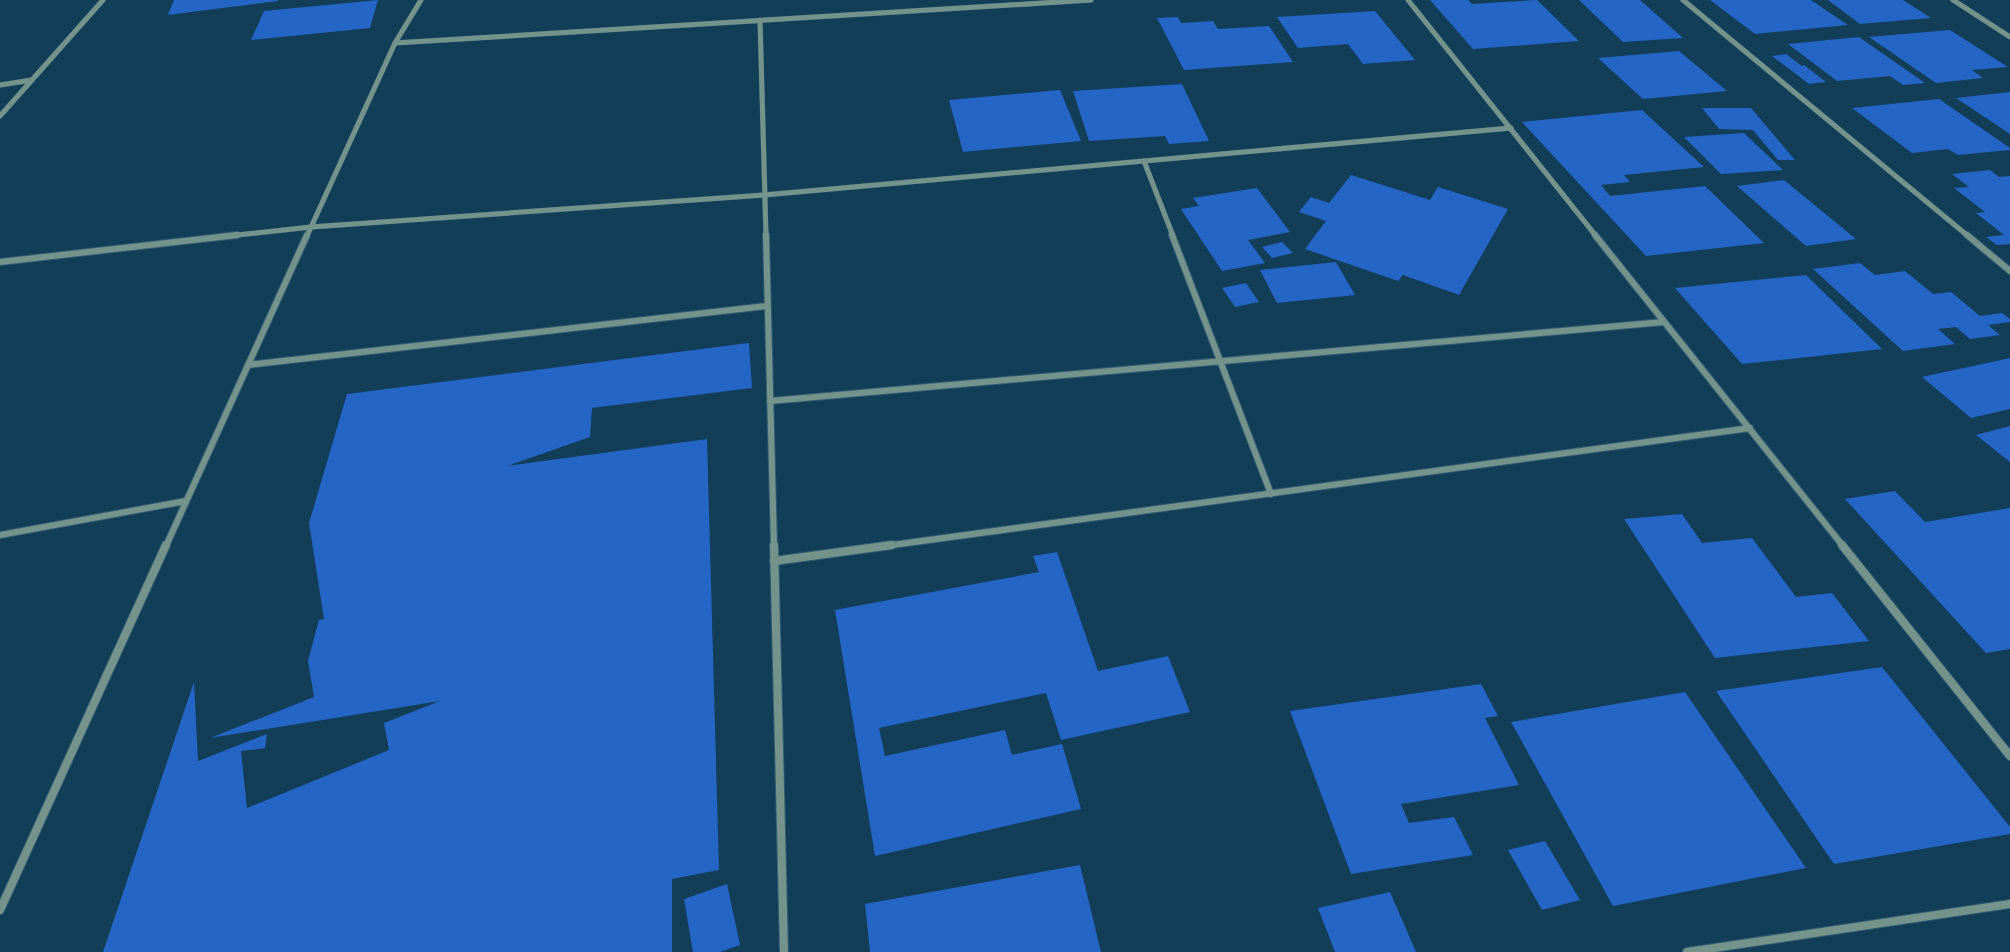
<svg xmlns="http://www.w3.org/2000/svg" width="2010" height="952" font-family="Commissioner,sans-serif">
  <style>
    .building { fill: #2465c6 }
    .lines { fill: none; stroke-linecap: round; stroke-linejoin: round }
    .minor-far2-casing { stroke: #325c74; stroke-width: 5.5 }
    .minor-far1-casing { stroke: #325c74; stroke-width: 8 }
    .minor-casing { stroke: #325c74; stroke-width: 10 }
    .minor-far2 { stroke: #73938b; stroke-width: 5 }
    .minor-far1 { stroke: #73938b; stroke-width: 6 }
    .minor { stroke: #73938b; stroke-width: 8 }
  </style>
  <rect width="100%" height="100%" fill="#123e58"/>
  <g class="building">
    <path d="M174,0H278V1L168,15Z"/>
    <path d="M378,0L370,28L251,40L264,11Z"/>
    <path d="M1430,0H1468L1472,4L1537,0L1579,41L1473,49Z"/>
    <path d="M1579,0H1640L1683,38L1623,42Z"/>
    <path d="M1710,0H1811L1848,25L1755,34Z"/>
    <path d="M1828,0H1903L1931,18L1860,24Z"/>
    <path d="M1375,11L1415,60L1363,64L1348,44L1298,48L1277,17Z"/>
    <path d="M1178,17L1181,23L1213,21L1218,29L1269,26L1293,62L1184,70L1157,18Z"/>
    <path d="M1950,30L2008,67L1972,70L1983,78L1936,83L1869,37Z"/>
    <path d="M1859,37L1925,83L1903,85L1890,76L1837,81L1788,44Z"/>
    <path d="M1679,51L1727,91L1643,99L1598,58Z"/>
    <path d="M1786,54L1802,66L1804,65L1826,82L1809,84L1772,56Z"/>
    <path d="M1182,84L1209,141L1169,144L1165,136L1089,141L1073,91Z"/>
    <path d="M1060,90L1081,141L963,152L949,100Z"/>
    <path d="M2010,92V134L1956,98Z"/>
    <path d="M1939,99L2010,148V150L1958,155L1948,149L1912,153L1852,108Z"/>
    <path d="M1702,108H1751L1795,160H1778L1753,130L1719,129Z"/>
    <path d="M1642,110L1704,167L1624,175L1630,182L1601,185L1610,196L1705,186L1764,243L1646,256L1522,122Z"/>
    <path d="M1744,133L1783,170L1721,174L1684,137Z"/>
    <path d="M1990,170L1999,177L2010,176V244L1997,245L1986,237L2004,235L1976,213L1985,212L1954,188L1969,187L1952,174Z"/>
    <path d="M1351,175L1430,200L1438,187L1508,209L1459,295L1403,275L1398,281L1305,249L1326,221L1299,212L1311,197L1329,203Z"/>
    <path d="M1784,180L1856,239L1806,246L1737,186Z"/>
    <path d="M1257,188L1290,232L1248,240L1265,263L1222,271L1181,209L1199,206L1193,198Z"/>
    <path d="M1282,242L1293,253L1272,258L1262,247Z"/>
    <path d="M1336,262L1355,295L1277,303L1260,270Z"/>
    <path d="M1860,263L1875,275L1905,271L1933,294L1951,292L1980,316L2002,313L2010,319V322L1988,325L2000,335L1970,339L1956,327L1938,329L1955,344L1903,351L1813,269Z"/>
    <path d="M1806,275L1882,349L1742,364L1675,288Z"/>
    <path d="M1246,283L1259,302L1235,307L1222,288Z"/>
    <path d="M749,343L752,388L592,408L590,437L507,466L707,439L719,870L672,879V952H103L194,682L198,761L267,734L265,748L241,751L247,808L389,750L384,723L440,701L210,738L314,697L308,661L319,620L324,619L309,523L347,394Z"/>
    <path d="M2010,358V409L1971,418L1922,377Z"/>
    <path d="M2010,426V462L1976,435Z"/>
    <path d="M1895,491L1925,522L2010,508V649L1986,653L1845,499Z"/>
    <path d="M1682,514L1702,543L1752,538L1796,597L1832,593L1869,641L1715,658L1624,519Z"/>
    <path d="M1057,552L1098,671L1168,656L1190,712L1061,740L1046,693L879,728L885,756L1005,730L1012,755L1062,744L1081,809L875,856L835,610L1039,572L1033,556Z"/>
    <path d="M1882,667L2010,827V834L1834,864L1716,691Z"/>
    <path d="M1481,684L1498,716L1485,718L1519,785L1401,804L1409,823L1454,817L1473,855L1351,874L1290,711Z"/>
    <path d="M1685,692L1806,868L1613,906L1511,722Z"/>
    <path d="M1545,841L1580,900L1542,910L1508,850Z"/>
    <path d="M1080,865L1101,952H870L865,904Z"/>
    <path d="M727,884L740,945L720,952H693L684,899Z"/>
    <path d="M1390,892L1416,952H1335L1318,908Z"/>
  </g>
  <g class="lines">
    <defs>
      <g id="minor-far2">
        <path d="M1408,0L1596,236"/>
        <path d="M1683,0L1968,236"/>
        <path d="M1953,0L2010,37"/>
        <path d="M760,20L766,236"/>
        <path d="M395,43L1091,0"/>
        <path d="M0,85L32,80"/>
        <path d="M0,116L103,0"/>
        <path d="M1144,161L1173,236"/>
        <path d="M228,236L311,227L764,195L1511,128"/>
        <path d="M307,236L395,43L421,0"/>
      </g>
      <g id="minor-far1">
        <path d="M766,235L774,546"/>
        <path d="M1172,235L1271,494"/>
        <path d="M1595,235L1843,546"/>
        <path d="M1967,235L2010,271"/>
        <path d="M0,262L237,235"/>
        <path d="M248,365L767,306"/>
        <path d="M770,401L1664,322"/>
        <path d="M0,535L186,501"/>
        <path d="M166,546L307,235"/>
        <path d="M885,546L1750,428"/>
      </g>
      <g id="minor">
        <path d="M774,545L784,952"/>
        <path d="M1842,545L2010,756"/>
        <path d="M774,561L892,545"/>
        <path d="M0,910L166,545"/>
        <path d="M1687,952L2010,904"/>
      </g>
    </defs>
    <use href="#minor-far2" class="minor-far2-casing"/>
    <use href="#minor-far1" class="minor-far1-casing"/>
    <use href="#minor" class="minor-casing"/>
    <use href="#minor-far2" class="minor-far2"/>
    <use href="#minor-far1" class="minor-far1"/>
    <use href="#minor" class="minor"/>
  </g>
</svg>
